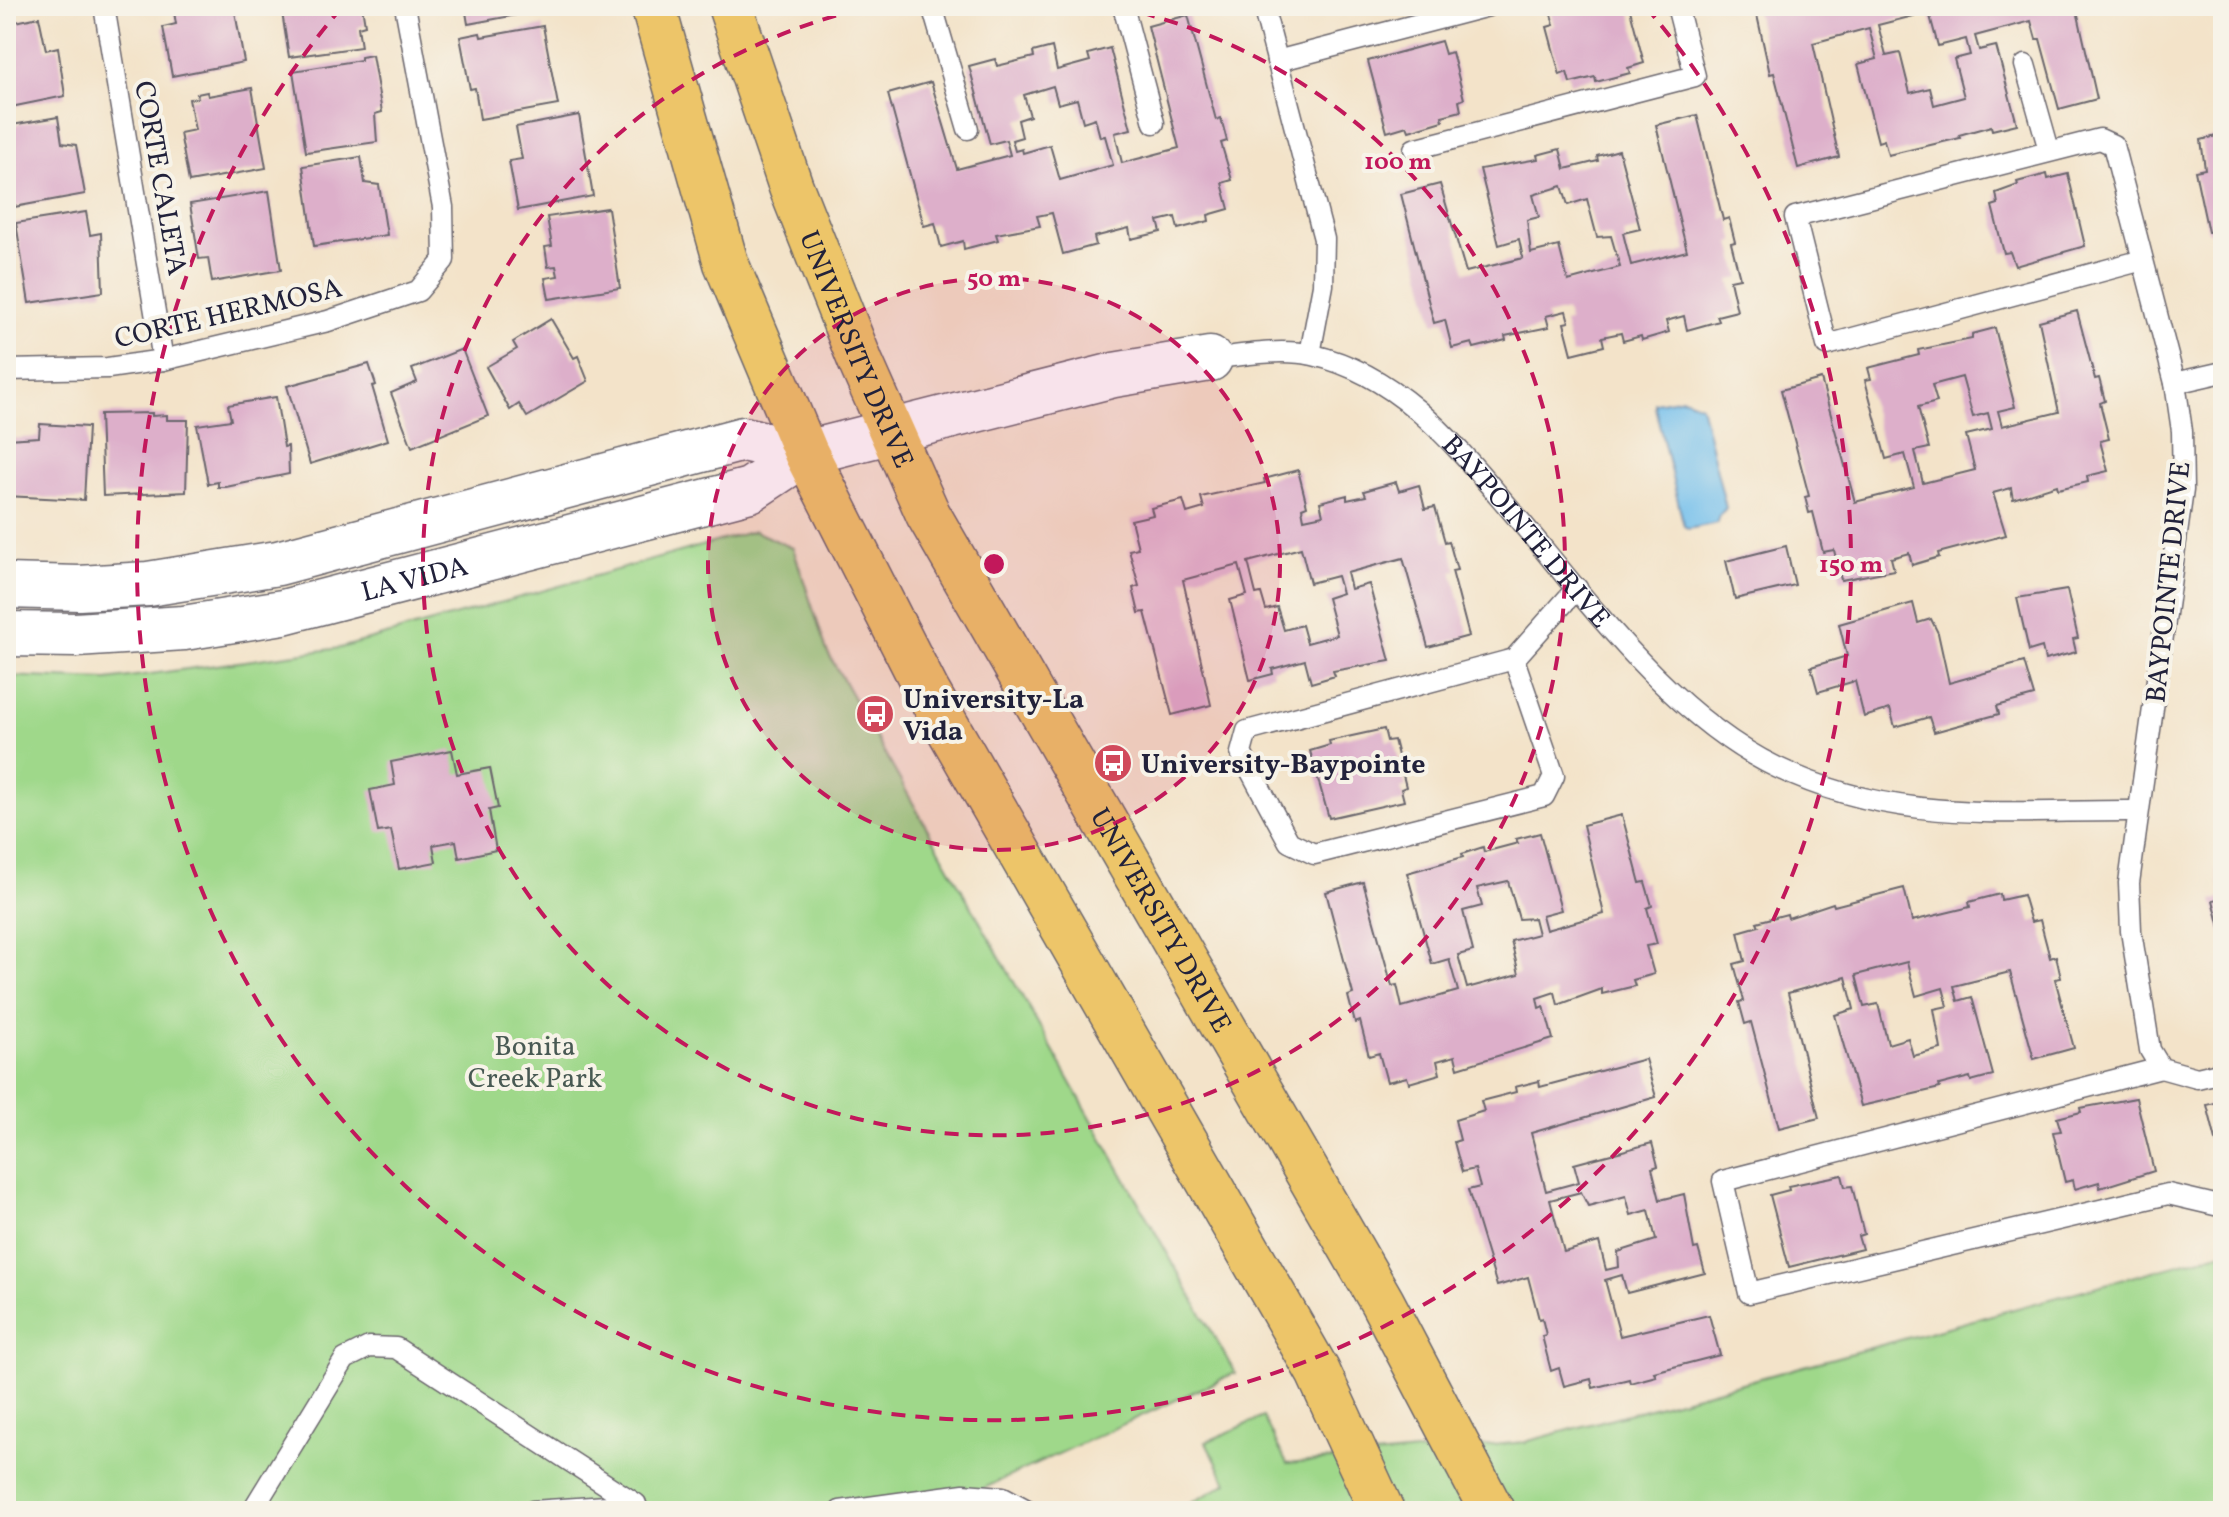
<svg xmlns="http://www.w3.org/2000/svg" width="2229" height="1517" font-family="Vollkorn,serif">
  <style>
    .green { fill: #9fd88a; stroke: #607d62; stroke-width: 2 }
    .water { fill: #73bfec; stroke: #4a7094; stroke-width: 2 }
    .building { fill: #ddafca; fill-rule: evenodd }
    .lines { fill: none; stroke-linecap: round; stroke-linejoin: round }
    .service-casing { stroke: #6b666d; stroke-width: 23 }
    .tertiary-casing { stroke: #6b666d; stroke-width: 47 }
    .primary-casing { stroke: #6b666d; stroke-width: 47 }
    .service { stroke: #fff; stroke-width: 20 }
    .tertiary { stroke: #fff; stroke-width: 44 }
    .primary { stroke: #edc569; stroke-width: 44 }
    .ring { fill: none; stroke: #c2185b; stroke-width: 4; stroke-dasharray: 14 10 }
    .labels { text-anchor: middle; stroke-width: 8; stroke-linejoin: round; paint-order: stroke }
    .street-label { font-size: 28px; fill: #22223b; stroke: #f7f3e8 }
    .poi-label { font-size: 28px; font-weight: bold; fill: #22223b; stroke: #f7f3e8; text-anchor: start }
    .park-label { font-size: 28px; fill: #485953; stroke: #f7f3e8 }
    .centre { fill: #c2185b; stroke: #f7f3e8; stroke-width: 4 }
    .ring-label { font-size: 24px; text-anchor: middle; font-weight: bold; fill: #c2185b; stroke: #f7f3e8; stroke-width: 8; stroke-linejoin: round; paint-order: stroke }
  </style>
  <rect width="100%" height="100%" fill="#f7f3e8"/>
  <filter id="ink" filterUnits="userSpaceOnUse"><feTurbulence type="fractalNoise" baseFrequency=".0125" numOctaves="2"/><feDisplacementMap in="SourceGraphic" scale="16" xChannelSelector="R" yChannelSelector="G"/><feConvolveMatrix kernelMatrix="1 2 1 2 8 2 1 2 1" color-interpolation-filters="sRGB"/></filter>
  <filter id="wash" filterUnits="userSpaceOnUse"><feTurbulence type="fractalNoise" baseFrequency=".006" numOctaves="4" result="noise"/><feDisplacementMap in="SourceGraphic" scale="32" xChannelSelector="R" yChannelSelector="G"/><feGaussianBlur stdDeviation="1.8" result="paint"/><feColorMatrix in="noise" values="0 0 0 0 0 0 0 0 0 0 0 0 0 0 0 0 0 1.4 0 .05"/><feComposite in="paint" operator="in"/></filter>
  <g filter="url(#wash)">
    <rect width="100%" height="100%" fill="#f3e3c9"/>
    <g class="green">
      <path d="M754,531L793,548L827,651L1235,1373L934,1511H6V676L107,680L340,648Z"/>
      <path d="M2223,1252V1511H1177L1227,1483L1206,1442L1263,1417L1287,1464L1525,1442Z"/>
    </g>
    <path class="water" d="M1683,398L1701,405L1726,508L1718,517V523L1688,529L1684,526L1655,407V403Z"/>
    <g id="blocks">
      <g class="building">
        <path d="M173,6H234L244,62L172,76L163,27L176,24Z"/>
        <path d="M281,6H362L365,25L358,27L361,47L289,57Z"/>
        <path d="M465,6H543V10L468,24Z"/>
        <path d="M1629,6L1644,63L1628,68L1630,73L1596,82L1595,77L1570,83L1567,72L1560,75L1547,27L1554,25L1549,7Z"/>
        <path d="M1755,6H2076L2097,99L2059,109L2040,39H2036L2031,21L1975,36L1979,50L1996,46L2017,124L1992,130L1991,126L1959,135L1960,138L1888,155L1884,140L1878,142L1858,64L1877,59L1869,28L1813,43L1839,157L1798,168L1774,73L1770,74ZM1929,12L1938,46L1966,39L1970,55L1954,59L1964,97L1934,105L1930,88L1910,93L1900,53L1886,56L1878,25Z"/>
        <path d="M1188,15L1216,120L1221,118L1227,141L1221,143L1232,180L1222,183L1229,209L1208,215L1209,221L1178,229L1175,217L1158,221L1161,232L1131,239L1129,228L1094,237L1096,245L1063,254L1052,213L1037,216L1040,226L996,234L998,240L964,249L963,241L941,247L935,223L924,226L888,94L931,82L957,169L1010,155L1006,140L990,144L969,66L995,59L997,66L1034,57L1033,52L1052,47L1057,70L1090,61L1088,54L1110,48L1131,129L1115,133L1122,163L1179,148L1148,26ZM1053,86L1058,104L1077,99L1083,122L1095,118L1100,137L1105,136L1113,165L1060,180L1050,145L1023,153L1022,149L1015,151L1012,140L1022,137L1018,120L1030,116L1024,95Z"/>
        <path d="M39,17L46,50L58,47L65,96L6,108V24Z"/>
        <path d="M543,26L558,105L480,119L475,88L470,89L460,37L480,33L481,37Z"/>
        <path d="M1441,41L1445,54L1452,52L1464,99L1459,101L1461,111L1442,116L1443,121L1409,131L1407,126L1387,132L1368,61Z"/>
        <path d="M372,55L382,112L375,114L377,142L306,152L293,71L361,60V57Z"/>
        <path d="M252,88L266,168L189,182L180,133L195,130L189,99L198,98L197,94L207,92L208,96Z"/>
        <path d="M579,115L593,196L518,210L509,161L522,159L516,127Z"/>
        <path d="M1697,115L1723,220L1729,218L1735,242L1731,243L1740,278L1730,280L1737,311L1717,316L1719,321L1687,330L1684,316L1666,321L1669,332L1642,340L1641,336L1623,341L1621,333L1602,337L1604,346L1572,354L1564,323L1569,322L1566,311L1546,316L1549,327L1505,336L1506,340L1474,348L1472,343L1452,348L1445,320L1434,323L1401,194L1440,184L1466,272L1523,258L1519,239L1499,245L1480,169L1538,159L1537,155L1560,149L1565,169L1598,161L1597,156L1619,150L1640,229L1623,233L1631,265L1687,251L1656,125ZM1562,186L1568,205L1587,199L1597,237L1611,236L1620,267L1568,281L1559,246L1531,253L1527,220L1539,217L1533,195Z"/>
        <path d="M58,117L62,143L76,145L85,194L14,207L6,162V126Z"/>
        <path d="M2223,128V272H2222L2212,232H2208L2195,171L2205,169L2201,140L2220,135L2218,130Z"/>
        <path d="M361,157L365,183L379,185L387,235L314,246L303,166Z"/>
        <path d="M2047,174L2048,179L2068,174L2085,246L2015,266L2010,252L2004,253L1992,206L1998,204L1996,193L2018,185L2017,182Z"/>
        <path d="M269,191L281,270L212,282L208,258L199,259L190,204Z"/>
        <path d="M608,208L620,288L549,299L545,278L558,276L556,266L548,267L545,247L552,246L547,217Z"/>
        <path d="M86,212L90,235L101,233L103,292L29,303L16,223Z"/>
        <path d="M2077,311L2095,379L2099,378L2105,401L2100,403L2109,439L2100,441L2108,471L2087,476L2088,482L2058,489L2057,485L2013,499L2011,488L1993,493L2006,535L1938,553L1939,557L1912,565L1909,553L1891,558L1894,570L1841,580L1834,550L1823,552L1813,512L1809,513L1805,497L1809,496L1781,390L1821,379L1855,502L1914,487L1905,454L1886,459L1865,380L1871,379L1868,368L1919,355L1918,350L1972,339V334L1995,328L2015,407L1998,411L2002,426L2059,412L2039,321ZM1962,377L1973,417L1988,413L1992,429L1966,435L1975,470L1923,483L1915,451L1929,448L1918,407L1937,402L1932,385Z"/>
        <path d="M551,319L574,358L578,356L588,381L527,417L519,404L510,410L486,367L517,349L513,342Z"/>
        <path d="M462,349L488,416L412,447L391,393L417,382L412,369Z"/>
        <path d="M369,364L376,385L372,386L388,440L310,464L287,386Z"/>
        <path d="M276,397L284,447L288,446L289,474L226,487H218V482L208,484L197,425L231,420L228,405Z"/>
        <path d="M152,413V416L167,415V420H188L186,492L103,496L100,414Z"/>
        <path d="M40,424L88,427L84,500L6,496L7,439L39,437Z"/>
        <path d="M1298,470L1307,506L1302,508L1304,519L1323,515L1320,502L1347,495V500L1366,496L1364,491L1396,482L1399,491L1419,485L1425,509L1435,507L1445,542L1449,541L1457,570L1452,571L1469,636L1428,647L1403,558L1347,573L1351,589L1369,584L1390,661L1333,671L1335,676L1311,683L1305,660L1272,669L1273,674L1250,680L1230,600L1247,595L1239,565L1183,580L1211,705L1172,715L1145,612L1139,613L1133,588L1139,586L1129,550L1138,548L1131,520L1153,515L1151,508L1183,500L1187,513L1204,508L1201,497L1265,483L1264,479ZM1301,548L1310,583L1337,576L1342,593L1327,598L1337,635L1307,643L1302,625L1284,630L1277,607L1266,610L1261,593L1256,594L1248,562Z"/>
        <path d="M1786,546L1795,585L1735,599L1726,561Z"/>
        <path d="M2067,590L2078,638L2073,639L2076,652L2045,660L2042,647L2029,651L2017,598Z"/>
        <path d="M1913,603L1918,623L1931,619L1938,633L1949,683L2024,662L2034,696L1997,706L1999,714L1934,732L1929,717L1895,727L1890,709L1864,717L1855,681L1818,692L1811,667L1847,656L1839,624Z"/>
        <path d="M1384,729L1387,741L1394,740L1406,787L1401,789L1404,801L1329,818L1310,751L1330,745L1329,741Z"/>
        <path d="M452,750L457,774L490,768L498,808L489,810L496,850L459,858L456,841L433,845L436,862L399,869L391,830L378,832L370,790L395,785L391,762Z"/>
        <path d="M1622,815L1640,883L1645,882L1652,906L1647,908L1657,944L1646,946L1654,974L1633,980L1635,986L1602,994V989L1558,1005L1555,992L1537,998L1539,1008L1544,1006L1553,1039L1458,1068L1455,1056L1437,1061L1440,1074L1409,1083L1407,1077L1387,1082L1379,1053L1369,1056L1360,1021L1355,1023L1348,996L1353,994L1326,892L1363,882L1392,986L1397,985L1402,1007L1458,991L1449,959L1432,964L1407,873L1463,857L1462,854L1483,847L1484,852L1518,843L1516,839L1540,833L1561,910L1542,915L1546,930L1604,914L1583,825ZM1508,881L1519,919L1534,918L1538,934L1511,941L1519,974L1467,988L1458,955L1473,951L1463,911L1482,906L1477,888Z"/>
        <path d="M2223,867V898H2222L2216,869Z"/>
        <path d="M1904,888L1912,921L1970,907L1969,902L2000,894L2001,900L2023,895L2031,922L2040,920L2050,958L2056,956L2061,978L2055,979L2074,1048L2034,1059L2010,972L1954,986L1958,1001L1972,997L1993,1075L1971,1081L1970,1077L1939,1085L1940,1088L1861,1106L1835,1015L1854,1009L1846,977L1788,993L1819,1118L1779,1128L1751,1022L1745,1024L1739,1002L1744,1001L1734,964L1745,961L1738,932L1759,926L1757,922L1787,914L1788,918L1833,903L1834,906ZM1907,962L1916,996L1943,988L1948,1006L1934,1009L1941,1049L1913,1056L1908,1038L1888,1044L1878,1004L1864,1007L1856,975Z"/>
        <path d="M2223,898V935H2222L2213,900Z"/>
        <path d="M1645,1059L1656,1097L1531,1133L1546,1191L1579,1182L1574,1164L1652,1143L1658,1166L1652,1168L1660,1200L1684,1194L1694,1249L1698,1248L1705,1273L1627,1293L1622,1275L1605,1280L1620,1336L1709,1315L1720,1355L1654,1372L1656,1376L1630,1383L1629,1379L1593,1388L1591,1379L1564,1386L1559,1368L1551,1371L1542,1336L1546,1335L1542,1318L1539,1319L1528,1277L1497,1286L1468,1190L1480,1187L1475,1169L1462,1172L1454,1142L1460,1140L1455,1120L1484,1111L1481,1101L1516,1092L1515,1087L1539,1081L1540,1087ZM1581,1192L1588,1206L1626,1196L1631,1215L1649,1210L1656,1240L1618,1252L1619,1267L1606,1270L1599,1242L1564,1252L1550,1200Z"/>
        <path d="M2136,1098L2154,1171L2100,1188L2099,1182L2075,1189L2073,1180L2065,1182L2053,1132L2061,1131L2057,1118L2081,1112L2080,1108Z"/>
        <path d="M2223,1101V1164H2222L2207,1105Z"/>
        <path d="M1842,1175L1845,1187L1852,1186L1864,1234L1858,1236L1862,1249L1789,1267L1770,1195L1789,1190L1788,1186Z"/>
      </g>
    </g>
  </g>
  <g filter="url(#ink)">
    <use href="#blocks" fill-opacity="0" stroke="#6b666d" stroke-width="2"/>
    <g class="lines">
      <defs>
        <g id="service">
          <path d="M104,6L163,360"/>
          <path d="M932,6L968,129"/>
          <path d="M1123,6L1154,123"/>
          <path d="M1263,6L1324,239L1323,285L1310,354"/>
          <path d="M1277,61L1488,6"/>
          <path d="M2025,65L2049,150"/>
          <path d="M1414,149L1695,76L1677,6"/>
          <path d="M2143,260L1827,345L1795,217L2100,139L2113,145L2175,383L2182,431L2183,490L2129,883L2131,931L2150,1050L2161,1068L2197,1078L2223,1072"/>
          <path id="s1" d="M1210,359C1242,355 1281,348 1313,355C1397,374 1452,441 1505,503C1582,593 1668,715 1776,767C1898,826 2007,810 2137,811"/>
          <path d="M6,370L108,368L163,360L328,321L418,291L444,260L443,207L405,6"/>
          <path d="M2175,383L2223,372"/>
          <path d="M1514,659L1554,776L1544,796L1314,854L1289,842L1241,753L1247,731L1514,659L1577,588"/>
          <path d="M2161,1068L1723,1181L1749,1293L2168,1194L2215,1205L2223,1203"/>
          <path d="M252,1511L345,1359L369,1347L396,1348L636,1504L533,1511"/>
          <path d="M840,1511L964,1494L1003,1497L1029,1511"/>
        </g>
        <g id="tertiary">
          <path d="M6,586L79,588L148,584L278,563L743,439L806,453"/>
          <path id="s2" d="M6,634L76,635L184,628L283,612L750,490L806,453L1114,375L1210,359"/>
        </g>
        <g id="primary">
          <path d="M653,6L726,263L806,453L927,691L1318,1372L1382,1511"/>
          <path id="s3" d="M730,6L791,187L861,363L928,514L1382,1302L1492,1511"/>
        </g>
      </defs>
      <use href="#service" class="service-casing"/>
      <use href="#tertiary" class="tertiary-casing"/>
      <use href="#primary" class="primary-casing"/>
      <use href="#service" class="service"/>
      <use href="#tertiary" class="tertiary"/>
      <use href="#primary" class="primary"/>
    </g>
  </g>
  <circle cx="994" cy="564" r="286" fill="#c2185b" fill-opacity=".12"/>
  <g class="ring">
    <circle cx="994" cy="564" r="286"/>
    <path d="M1118 7A571 571 0 1 1 870 7"/>
    <path d="M1646 7A857 857 0 1 1 342 7"/>
  </g>
  <defs>
    <symbol id="bus-disc" viewBox="-11 -11 22 22"><circle r="9.5" fill="#d1495b" stroke="#f7f3e8"/><path d="M-5-6H5V4H4V6H2V4H-2V6H-4V4H-5ZM-3.5-4V0h7V-4ZM-3.5 1.2v1.5H-2V1.2ZM2 1.2v1.5H3.5V1.2Z" fill="#fff"/></symbol>
  </defs>
  <g fill-rule="evenodd">
    <use href="#bus-disc" x="853" y="692" width="44" height="44"/>
    <use href="#bus-disc" x="1091" y="741" width="44" height="44"/>
  </g>
  <g class="labels">
    <g class="street-label">
      <text transform="translate(162 178) rotate(80)" y="10">CORTE CALETA</text>
      <text transform="translate(228 312) rotate(-13)" y="10">CORTE HERMOSA</text>
      <text dy="10" stroke="none"><textPath href="#s3" startOffset="366">UNIVERSITY DRIVE</textPath></text>
      <text dy="10" stroke="none"><textPath href="#s1" startOffset="386">BAYPOINTE DRIVE</textPath></text>
      <text dy="10" stroke="none"><textPath href="#s2" startOffset="414">LA VIDA</textPath></text>
      <text transform="translate(2167 582) rotate(-84)" y="10">BAYPOINTE DRIVE</text>
      <text dy="10" stroke="none"><textPath href="#s3" startOffset="1014">UNIVERSITY DRIVE</textPath></text>
    </g>
    <g class="poi-label">
      <text x="903" y="708">University-La<tspan x="903" dy="32">Vida</tspan></text>
      <text x="1141" y="773">University-Baypointe</text>
    </g>
    <g class="park-label">
      <text x="535" y="1055">Bonita<tspan x="535" dy="32">Creek Park</tspan></text>
    </g>
  </g>
  <circle cx="994" cy="564" r="12" class="centre"/>
  <g class="ring-label">
    <text x="1398" y="169">100 m</text>
    <text x="994" y="286">50 m</text>
    <text x="1851" y="572">150 m</text>
  </g>
  <rect width="2229" height="1517" fill="none" stroke="#f7f3e8" stroke-width="32"/>
</svg>
